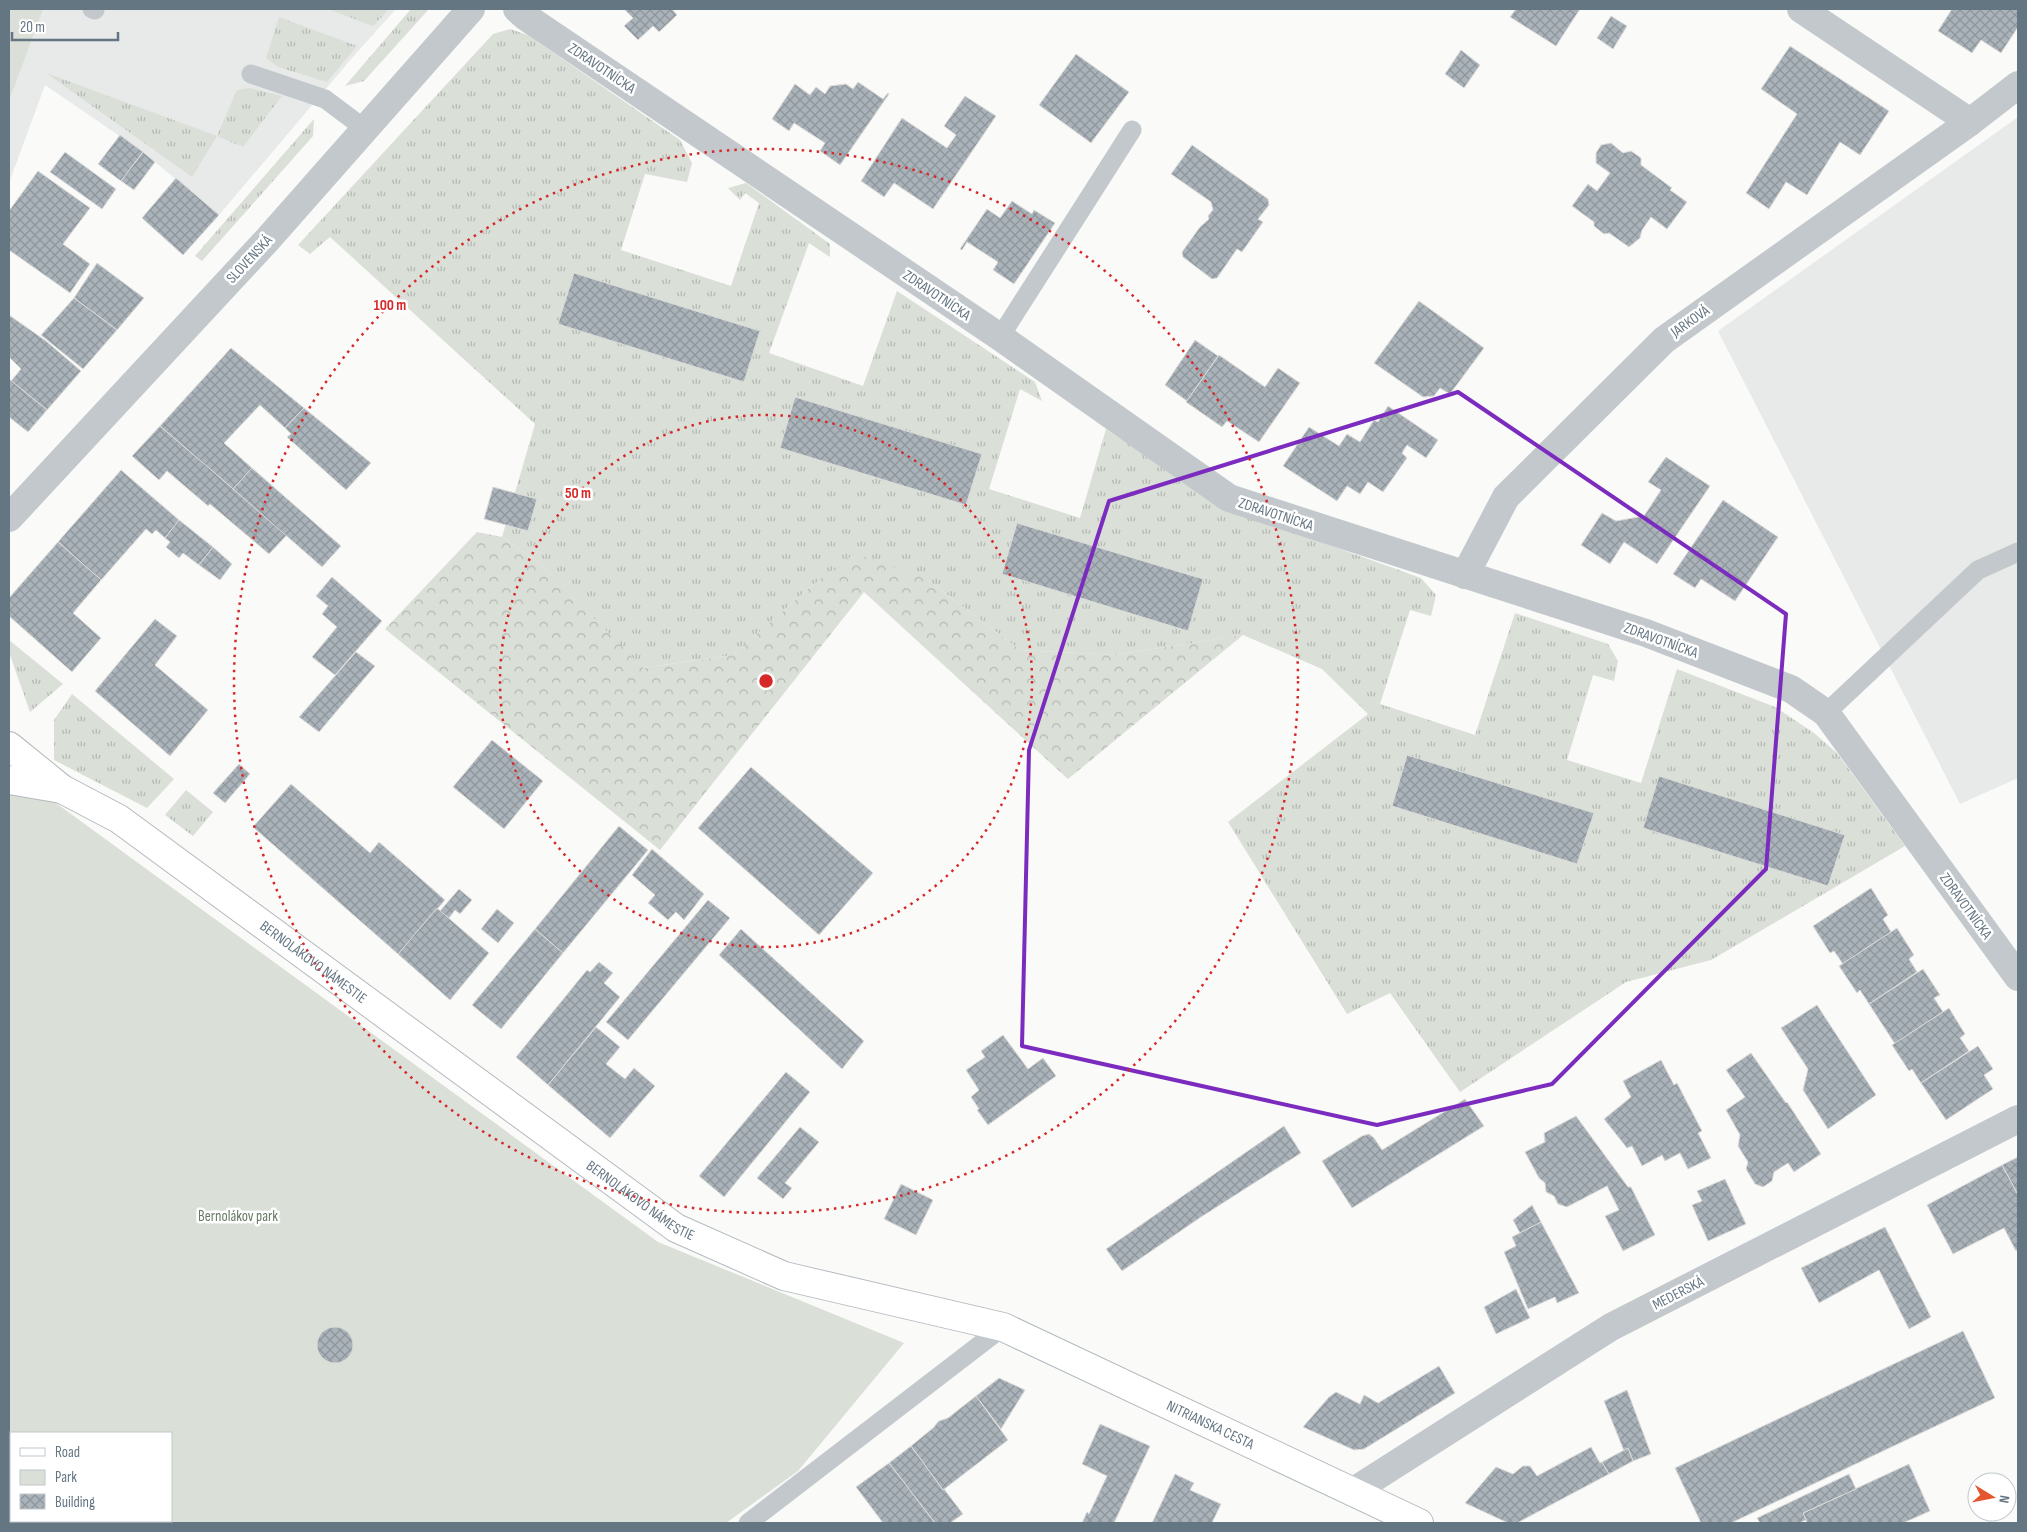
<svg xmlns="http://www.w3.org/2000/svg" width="2027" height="1532" font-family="'Sofia Sans Condensed',sans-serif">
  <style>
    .built { fill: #e8e9e9 }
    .grass { fill: url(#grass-tufts) }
    .forest { fill: url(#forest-crowns) }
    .park { fill: #dadfd7; fill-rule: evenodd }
    .building { fill: url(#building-cross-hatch); stroke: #dcdcda }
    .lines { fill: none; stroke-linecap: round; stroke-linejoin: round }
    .secondary-casing { stroke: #b3babf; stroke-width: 30 }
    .service { stroke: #c3c8cc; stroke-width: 19 }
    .minor { stroke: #c3c8cc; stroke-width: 28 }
    .secondary { stroke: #fff; stroke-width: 28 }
    .marked { fill: none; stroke: #7b2cbf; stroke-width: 4; stroke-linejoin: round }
    .ring { fill: none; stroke: #d62828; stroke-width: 2.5; stroke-dasharray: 2.5 5 }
    .labels { text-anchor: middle; stroke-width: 5; stroke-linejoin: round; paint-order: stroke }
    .street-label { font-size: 15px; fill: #657683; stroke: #fff }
    .park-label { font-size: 15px; fill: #687a64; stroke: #fff }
    .centre { fill: #d62828; stroke: #fff; stroke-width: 2.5 }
    .ring-label { font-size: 15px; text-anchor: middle; font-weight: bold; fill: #d62828; stroke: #fff; stroke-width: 5; stroke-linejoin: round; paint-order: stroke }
  </style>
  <defs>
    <pattern id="grass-tufts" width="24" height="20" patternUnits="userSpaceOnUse" patternTransform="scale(1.25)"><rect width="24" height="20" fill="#dadfd7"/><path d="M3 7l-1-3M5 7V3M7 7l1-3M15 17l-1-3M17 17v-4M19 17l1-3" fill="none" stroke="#b4b9b4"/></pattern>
    <pattern id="forest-crowns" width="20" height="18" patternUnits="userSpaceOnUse" patternTransform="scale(1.25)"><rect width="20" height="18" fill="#dadfd7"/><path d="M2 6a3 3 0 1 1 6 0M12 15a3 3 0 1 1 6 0" fill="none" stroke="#b4b9b4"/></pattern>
    <pattern id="building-cross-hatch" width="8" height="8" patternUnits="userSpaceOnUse" patternTransform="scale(1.25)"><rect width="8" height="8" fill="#aab3b9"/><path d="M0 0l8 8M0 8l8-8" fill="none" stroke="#8e969c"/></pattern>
  </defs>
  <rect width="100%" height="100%" fill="#fafaf8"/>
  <g class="built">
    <path d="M9,9H396L352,58L219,215L143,152L45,85L9,183Z"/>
    <path d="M2018,117V778L1960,804L1718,331Z"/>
  </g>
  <g class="grass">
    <path d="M328,9H389L373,26Z"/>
    <path d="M411,9H429L364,81L345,86Z"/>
    <path d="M279,17L357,46L327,82L278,67L266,58Z"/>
    <path d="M510,29L528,35L680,140L692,163L687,182L645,174L621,250L731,286L759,203L745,193L740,200L728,188L746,183L830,244V257L809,243L769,353L863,386L897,291L1035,382L1042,401L1020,389L989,489L1080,518L1106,429L1219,505L1421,578L1436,595L1431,616L1410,610L1380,704L1475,735L1515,613L1608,644L1618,661L1614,681L1593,675L1567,760L1641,783L1677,669L1775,707L1814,733L1837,753L1905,846L1711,960L1626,982L1460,1092L1390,993L1347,1014L1228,822L1368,714L1322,669L1243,635L1115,655L1020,650L928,580L814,584L733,655L642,668L544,567L502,537L535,424L330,237L310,254L298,245L493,34Z"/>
    <path d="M46,73L217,136L237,90L250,88L282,96L243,147L217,136L192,177Z"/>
    <path d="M314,119L313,136L202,261L195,256Z"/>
    <path d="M9,640L63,684L30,712L9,652Z"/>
    <path d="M72,694L174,779L147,808L54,760V720Z"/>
    <path d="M186,790L213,812L193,836L165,815Z"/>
  </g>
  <path class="forest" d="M477,532L502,537L544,567L643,668L733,655L814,584L855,553L928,580L1020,650L1115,655L1243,635L1068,779L864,592L660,850L385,629Z"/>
  <g class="park">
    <path d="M9,9H43L9,101Z"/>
    <path d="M9,786L34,787L658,1242L904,1343L798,1471L726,1523H9ZM11,1433H171V1521H11Z"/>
  </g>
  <g class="building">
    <path d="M624,9H672L677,15L659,32L653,26L638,40L624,26L633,18Z"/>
    <path d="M1516,9H1580L1556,46L1510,17Z"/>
    <path d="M1952,9H2018V27L2001,53L1981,40L1972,53L1938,31Z"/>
    <path d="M1611,16L1627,26L1613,49L1597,38Z"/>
    <path d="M1790,46L1889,111L1860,155L1840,142L1807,195L1786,182L1769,209L1746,193L1797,114L1761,89Z"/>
    <path d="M1461,50L1480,65L1464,88L1445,74Z"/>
    <path d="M1076,54L1129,92L1091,143L1039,105Z"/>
    <path d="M858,82L883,99L888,93L889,94L840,165L820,151L825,143L794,123L789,131L772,119L795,84L810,95L816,87L825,94L830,86L846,84L853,89Z"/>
    <path d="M965,96L996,116L933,209L894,183L884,197L861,181L902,118L947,148L956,135L944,126Z"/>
    <path d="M120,135L143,152L121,181L98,164Z"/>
    <path d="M1611,143L1623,153L1631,151L1641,158V165L1672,188L1670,190L1687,202L1667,229L1651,217L1642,230L1640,238L1629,247L1609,233L1604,234L1594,226V222L1572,206L1588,184L1597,191L1610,173L1596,163V153L1601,145Z"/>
    <path d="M1192,145L1268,199L1269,205L1258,219L1263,222L1242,252L1237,249L1217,278L1212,279L1183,257L1182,252L1200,227L1209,219L1208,216L1213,210L1211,202L1171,174Z"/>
    <path d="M65,152L116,189L102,209L50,172Z"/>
    <path d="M143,152L155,162L134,190L121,181Z"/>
    <path d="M38,171L90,208L63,244L90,264L70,293L9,250V211Z"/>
    <path d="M176,178L219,215L183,255L142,218Z"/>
    <path d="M1012,201L1032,214L1034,210L1055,223L1014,284L993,270L998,262L967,242L962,250L960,249L987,209L1000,218Z"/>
    <path d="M97,263L144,298L117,330L74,298Z"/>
    <path d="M574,273L760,331L744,382L558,324Z"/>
    <path d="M74,298L117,330L83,369L41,335Z"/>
    <path d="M1419,301L1484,348L1450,394L1440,388L1434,396L1423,397L1374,363Z"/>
    <path d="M9,315L46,341L81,371L47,410L11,381L21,369L9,357Z"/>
    <path d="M1195,340L1218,356L1187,401L1165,385Z"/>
    <path d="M231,348L304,408L285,428L260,405L224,443L252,468L233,489L160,426Z"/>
    <path d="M1219,355L1265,387L1278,368L1300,383L1259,442L1227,421L1222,427L1186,402Z"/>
    <path d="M9,379L47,410L28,432L9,417Z"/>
    <path d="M795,397L982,454L966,505L780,448Z"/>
    <path d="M1388,406L1438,440L1426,458L1407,445L1402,453L1407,458L1383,492L1368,482L1360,494L1347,486L1337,501L1283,466L1309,427L1339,446L1347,434L1360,442L1374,420L1378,422Z"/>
    <path d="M304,408L371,463L346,490L287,437L291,434L285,428Z"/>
    <path d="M160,426L287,535L269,554L210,504L208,506L167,471L159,480L132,456Z"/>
    <path d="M1666,457L1710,486L1657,564L1624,542L1610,564L1581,545L1602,513L1616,521L1644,516L1661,490L1648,482Z"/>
    <path d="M252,468L341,546L322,567L233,489Z"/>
    <path d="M121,470L179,520L165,538L156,530L152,534L146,529L101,580L58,542Z"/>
    <path d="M493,487L537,499L528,531L484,519Z"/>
    <path d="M1723,500L1778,537L1735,601L1701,579L1695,588L1673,574Z"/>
    <path d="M179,520L213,547L199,565L183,553L179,558L166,547L170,542L165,538Z"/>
    <path d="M1017,523L1203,579L1188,631L1002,574Z"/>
    <path d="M58,542L101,580L73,613L101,638L72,672L9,616V598Z"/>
    <path d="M213,547L232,564L220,580L199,565Z"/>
    <path d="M332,577L382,621L335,675L312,657L337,627L322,614L328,606L316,596Z"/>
    <path d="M155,619L177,636L155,665L208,710L170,756L95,691Z"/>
    <path d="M356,652L375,666L319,732L299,717Z"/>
    <path d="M492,740L543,781L504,829L453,787Z"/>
    <path d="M1407,755L1594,813L1577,864L1392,806Z"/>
    <path d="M239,764L250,774L225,803L213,793Z"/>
    <path d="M751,767L873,873L819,935L698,828Z"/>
    <path d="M1659,776L1845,835L1828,886L1643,828Z"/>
    <path d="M291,784L370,853L379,842L445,900L398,954L253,827Z"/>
    <path d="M619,826L648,850L563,953L535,929Z"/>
    <path d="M652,849L704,894L684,920L676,912L668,920L648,903L655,895L632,875Z"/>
    <path d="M1871,888L1888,915L1883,919L1891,932L1843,964L1834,951L1830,953L1813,926Z"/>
    <path d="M459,889L472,900L460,914L455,910L449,918L440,911Z"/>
    <path d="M708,900L730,918L628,1040L606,1022Z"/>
    <path d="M437,908L489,953L450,1000L398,954Z"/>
    <path d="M497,909L514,923L498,943L481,929Z"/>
    <path d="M1897,928L1914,955L1909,959L1917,972L1869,1004L1860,990L1857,993L1839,966Z"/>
    <path d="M535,929L563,953L501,1029L472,1005Z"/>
    <path d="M741,929L864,1041L842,1069L719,955Z"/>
    <path d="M599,962L613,973L604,983L620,997L548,1085L516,1057L587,970L590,972Z"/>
    <path d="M1923,969L1940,995L1934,998L1943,1012L1895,1044L1869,1004Z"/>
    <path d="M1817,1005L1876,1095L1828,1129L1803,1090L1808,1069L1781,1028Z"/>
    <path d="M1949,1008L1965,1034L1960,1038L1969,1051L1921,1083L1912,1069L1909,1071L1892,1045Z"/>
    <path d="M596,1027L620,1047L606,1064L625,1079L634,1068L655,1086L610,1138L548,1085Z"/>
    <path d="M1003,1035L1028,1069L1043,1058L1056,1076L988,1125L977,1110L979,1109L971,1097L979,1090L966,1070L985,1057L981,1051Z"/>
    <path d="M1978,1046L1993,1069L1984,1075L1993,1089L1946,1120L1921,1083Z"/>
    <path d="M1751,1053L1786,1103L1787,1102L1821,1154L1794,1172L1788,1163L1774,1172L1772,1181L1763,1187L1755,1184L1746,1169L1748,1162L1738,1146L1740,1135L1726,1110L1745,1097L1726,1070Z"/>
    <path d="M1661,1060L1674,1085L1677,1083L1702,1131L1698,1133L1711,1158L1688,1169L1680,1153L1665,1161L1662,1155L1642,1166L1632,1146L1627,1148L1604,1119L1631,1097L1623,1081Z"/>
    <path d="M786,1072L810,1092L724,1197L699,1176Z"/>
    <path d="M1465,1099L1484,1126L1352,1208L1322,1161L1362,1136L1369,1134L1374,1138L1382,1150Z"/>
    <path d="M1576,1116L1628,1187H1631L1655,1235L1623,1251L1605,1216L1619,1210L1607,1186L1567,1207L1558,1204L1554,1196L1546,1192L1545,1183L1539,1178L1525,1152L1545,1142L1544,1133Z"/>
    <path d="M1284,1126L1301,1153L1201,1217L1122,1271L1106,1249Z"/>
    <path d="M800,1127L819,1142L785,1183L792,1188L783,1199L757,1178Z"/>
    <path d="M2018,1157V1195L2002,1165Z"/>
    <path d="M2002,1165L2018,1195V1249L2016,1251L2004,1228L1953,1254L1927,1205Z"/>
    <path d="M1725,1179L1746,1224L1708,1241L1692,1205L1702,1201L1697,1191Z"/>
    <path d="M901,1184L933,1200L916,1235L884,1219Z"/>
    <path d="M1532,1205L1541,1222L1520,1233L1513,1220Z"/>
    <path d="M1541,1222L1579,1293L1557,1303L1555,1297L1528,1309L1504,1252L1516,1246L1512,1237Z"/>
    <path d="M1885,1227L1931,1317L1909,1329L1879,1270L1819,1303L1801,1268Z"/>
    <path d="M1516,1289L1530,1318L1496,1334L1484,1307Z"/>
    <circle cx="335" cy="1345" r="18"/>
    <path d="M1963,1331L1995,1398L1731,1523H1701L1675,1468Z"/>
    <path d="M1439,1366L1455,1393L1364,1449L1354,1450L1303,1427L1329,1397L1336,1392L1360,1404L1364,1395L1378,1403Z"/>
    <path d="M999,1378L1025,1390L1001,1429L976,1396Z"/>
    <path d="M1627,1390L1651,1454L1633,1461L1628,1448L1624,1451L1604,1401Z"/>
    <path d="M976,1396L1008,1440L943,1490L911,1446L933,1428L939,1421L948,1418Z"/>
    <path d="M1100,1424L1150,1446L1114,1523H1082L1087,1512L1089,1514L1107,1476L1082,1464Z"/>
    <path d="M911,1446L943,1490L944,1489L963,1514L950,1523H935L889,1463Z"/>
    <path d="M1591,1447L1600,1463L1602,1462L1609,1474L1517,1523H1508L1465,1503L1496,1467L1513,1474L1523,1466H1530L1537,1476Z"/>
    <path d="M1628,1448L1633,1461L1609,1474L1602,1462Z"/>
    <path d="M889,1463L935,1523H883L856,1487Z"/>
    <path d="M1909,1464L1930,1511L1903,1523H1807L1803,1513Z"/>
    <path d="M1175,1474L1194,1483L1190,1490L1221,1504L1212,1523H1152Z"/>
    <path d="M1849,1474L1856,1489L1803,1513L1806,1520L1799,1523H1760L1757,1518Z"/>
  </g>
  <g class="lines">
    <defs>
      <g id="secondary">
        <path id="s1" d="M9,746L62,789L119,819L676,1228L784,1276L1003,1327L1419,1523"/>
        <path d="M9,780L62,789"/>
      </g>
    </defs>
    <use href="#secondary" class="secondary-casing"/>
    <g class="service">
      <path d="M92,9L95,10"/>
      <path d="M251,74L325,99L365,129"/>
      <path d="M1000,337L1132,130"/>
      <path d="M1826,713L1978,570L2018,552"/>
      <path d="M748,1523L1003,1327"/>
    </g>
    <g class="minor">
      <path d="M517,9L526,17L1000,337L1229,498L1646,633L1791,689L1826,713L2018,977"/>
      <path d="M1801,9L1970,122"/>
      <path d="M9,518L268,239L471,9"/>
      <path d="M1465,575L1506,497L1664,340L1970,122L2018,85"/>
      <path d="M1352,1492L1611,1327L2018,1119"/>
    </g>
    <use href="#secondary" class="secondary"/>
  </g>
  <path class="marked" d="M1458,392L1786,614L1766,869L1552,1084L1377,1125L1022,1046L1029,750L1109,501Z"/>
  <g class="ring">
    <circle cx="766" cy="681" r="266"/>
    <circle cx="766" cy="681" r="532"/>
  </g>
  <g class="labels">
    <g class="street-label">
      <text transform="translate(602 68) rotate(34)" y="5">ZDRAVOTNÍCKA</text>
      <text transform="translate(249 259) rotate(-47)" y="5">SLOVENSKÁ</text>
      <text transform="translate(937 295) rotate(34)" y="5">ZDRAVOTNÍCKA</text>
      <text transform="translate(1690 321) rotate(-35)" y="5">JARKOVÁ</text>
      <text transform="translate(1276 514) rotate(18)" y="5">ZDRAVOTNÍCKA</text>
      <text transform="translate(1661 640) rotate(20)" y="5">ZDRAVOTNÍCKA</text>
      <text transform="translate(1966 906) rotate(54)" y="5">ZDRAVOTNÍCKA</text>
      <text dy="5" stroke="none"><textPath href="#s1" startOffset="374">BERNOLÁKOVO NÁMESTIE</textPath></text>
      <text dy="5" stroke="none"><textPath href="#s1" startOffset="779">BERNOLÁKOVO NÁMESTIE</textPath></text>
      <text transform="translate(1678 1293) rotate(-27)" y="5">MEDERSKÁ</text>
      <text dy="5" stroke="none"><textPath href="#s1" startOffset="1396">NITRIANSKA CESTA</textPath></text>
    </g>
    <g class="park-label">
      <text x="238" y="1221">Bernolákov park</text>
    </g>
  </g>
  <circle cx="766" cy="681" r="8" class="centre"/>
  <g class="ring-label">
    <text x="390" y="310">100 m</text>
    <text x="578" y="498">50 m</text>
  </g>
  <rect width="2027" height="1532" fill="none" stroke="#657683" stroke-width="20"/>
  <rect x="10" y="1432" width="162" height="90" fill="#ffffff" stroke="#c1c8cd"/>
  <rect x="20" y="1448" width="25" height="8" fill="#ffffff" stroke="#c1c8cd"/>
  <text x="55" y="1457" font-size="15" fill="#657683">Road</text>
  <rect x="20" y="1470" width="25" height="15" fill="#dadfd7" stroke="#c1c8cd"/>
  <text x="55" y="1482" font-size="15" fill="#657683">Park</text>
  <rect x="20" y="1494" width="25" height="15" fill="url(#building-cross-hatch)" stroke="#c1c8cd"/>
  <text x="55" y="1507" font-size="15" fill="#657683">Building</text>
  <g transform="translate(1992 1497) rotate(100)"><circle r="24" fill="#ffffff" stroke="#c1c8cd"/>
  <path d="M0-4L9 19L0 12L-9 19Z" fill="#e4572e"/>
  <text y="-8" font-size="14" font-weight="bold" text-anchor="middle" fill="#657683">N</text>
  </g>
  <path d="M12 32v8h106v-8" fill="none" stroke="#657683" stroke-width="2.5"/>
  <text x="20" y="32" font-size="15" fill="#657683" stroke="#ffffff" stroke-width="4" paint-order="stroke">20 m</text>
</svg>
